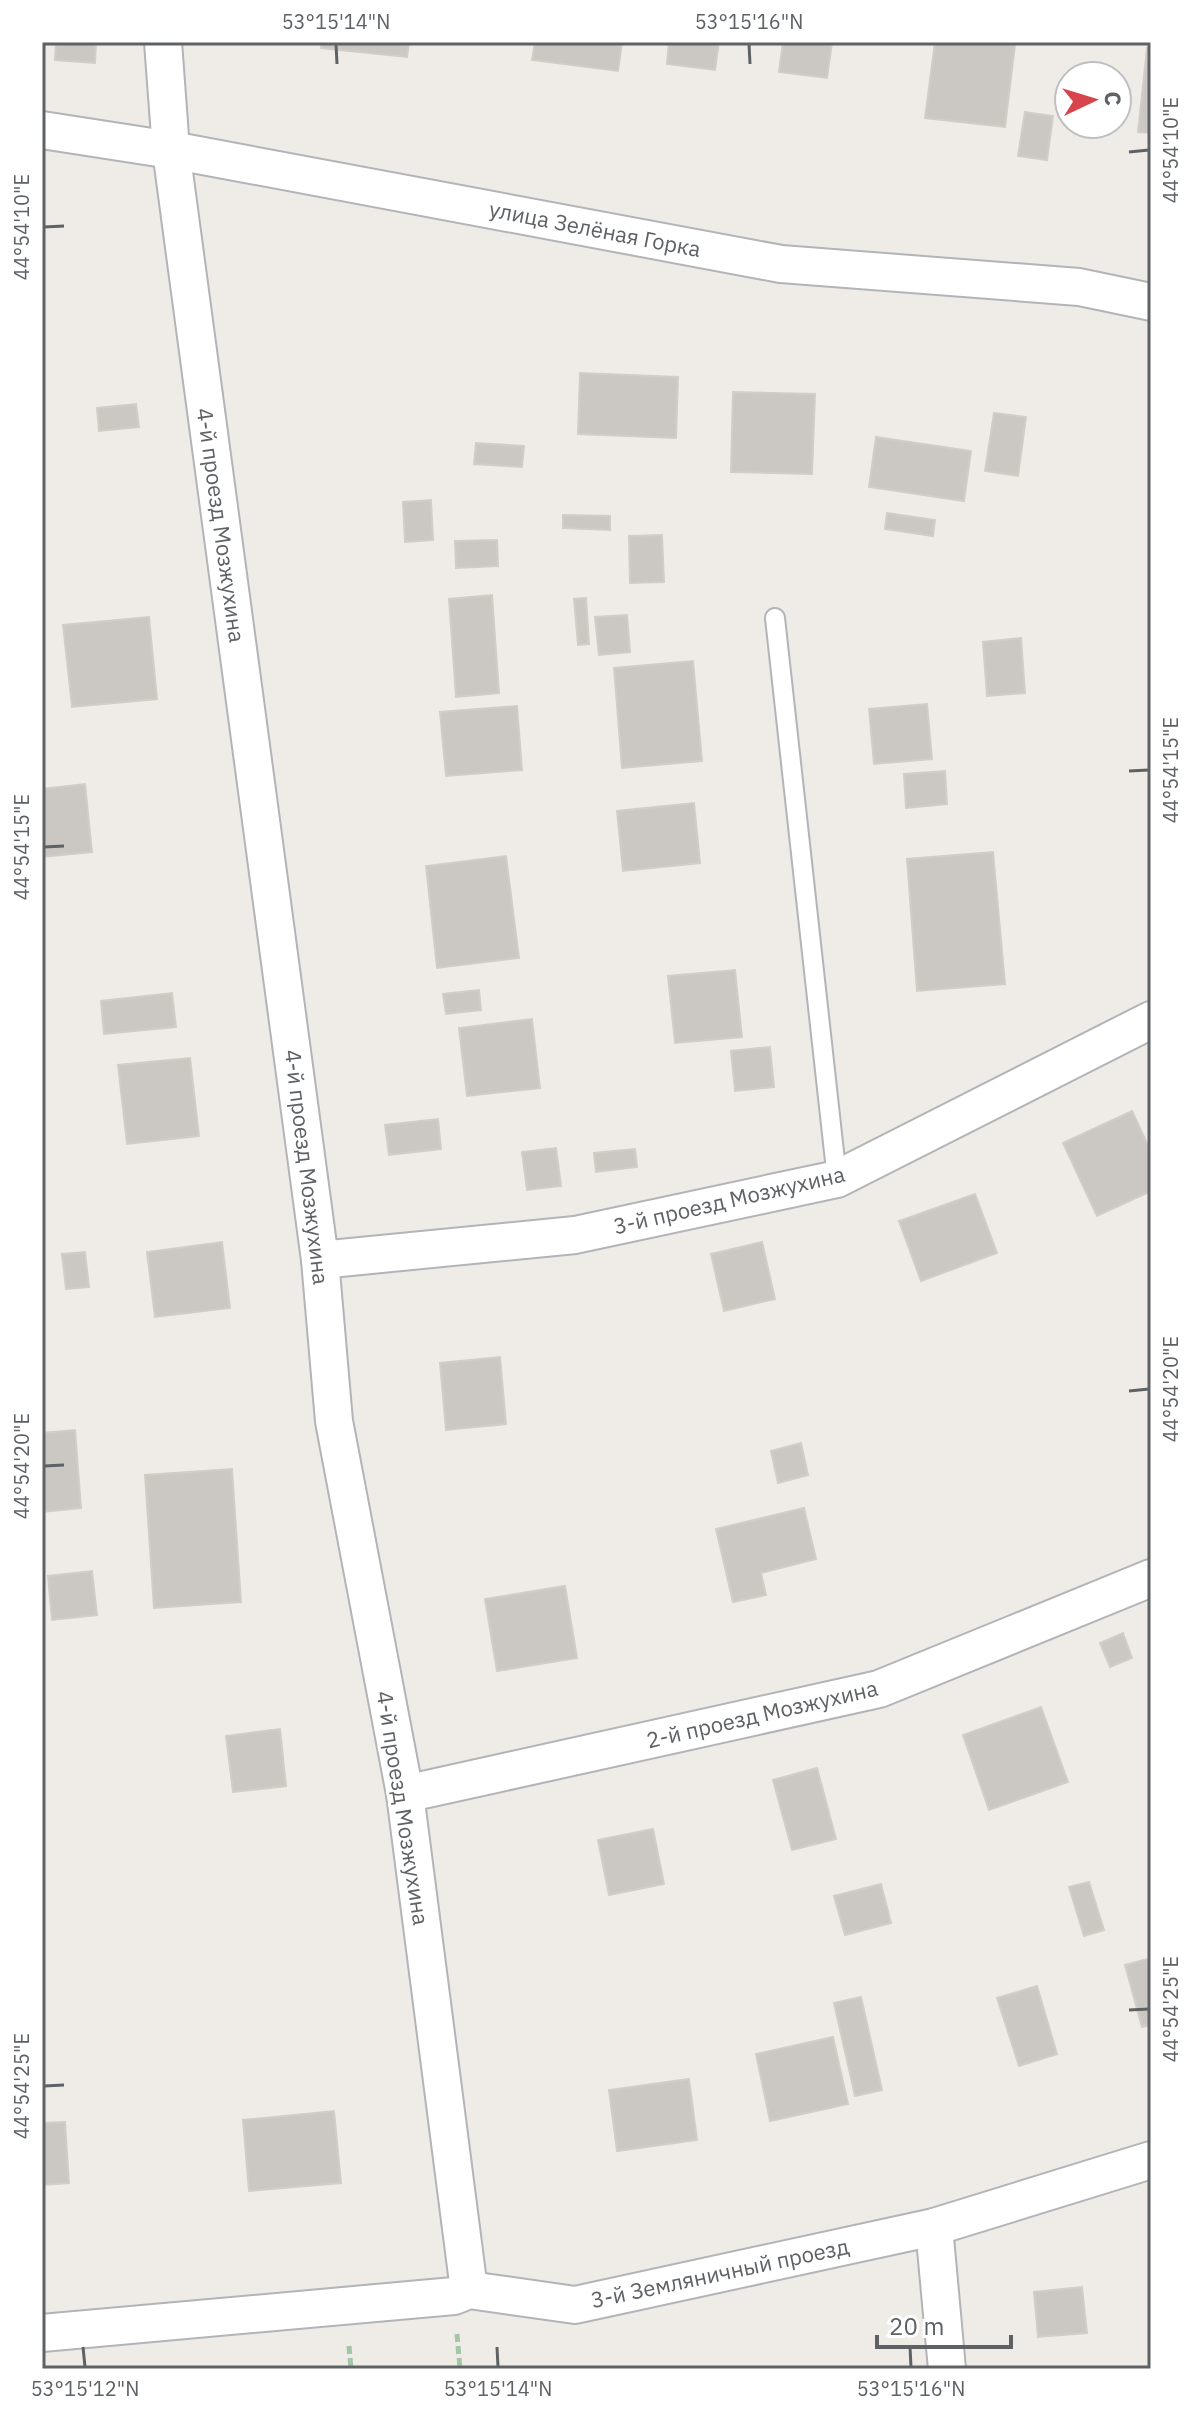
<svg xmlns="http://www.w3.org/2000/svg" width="1193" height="2411" font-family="'IBM Plex Sans',sans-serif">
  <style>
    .building { fill: #cbc7c3; stroke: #d3cdc6; stroke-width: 2 }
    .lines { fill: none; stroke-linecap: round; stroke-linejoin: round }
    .lane-casing { stroke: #b2b4b7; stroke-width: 22 }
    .street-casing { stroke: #b2b4b7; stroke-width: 40 }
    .path { stroke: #a2c6a7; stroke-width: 5; stroke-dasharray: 8 4; stroke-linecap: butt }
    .lane { stroke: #fff; stroke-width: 18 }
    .street { stroke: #fff; stroke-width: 36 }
    .ticks { fill: none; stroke: #5e6265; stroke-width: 3 }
    .labels { text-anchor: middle; stroke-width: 6; stroke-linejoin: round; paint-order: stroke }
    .street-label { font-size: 22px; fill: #5e6265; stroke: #fff }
    .neatline { fill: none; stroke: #5e6265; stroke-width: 3 }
    .ticks-label { font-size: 20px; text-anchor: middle; fill: #5e6265 }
  </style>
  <rect width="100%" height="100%" fill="#efece7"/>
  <g class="building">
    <path d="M56,42H96L95,63L55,60Z"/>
    <path d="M322,42H409L407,57L321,48Z"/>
    <path d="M535,42H622L618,71L532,60Z"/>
    <path d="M669,42H719L715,70L667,64Z"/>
    <path d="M783,42H832L827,78L779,72Z"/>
    <path d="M935,42H987L1015,45L1005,127L925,118Z"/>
    <path d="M1147,48H1151V133L1138,132Z"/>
    <path d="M1025,112L1053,116L1047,160L1018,156Z"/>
    <path d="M580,373L678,377L676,438L578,434Z"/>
    <path d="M733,392L815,394L812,474L731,472Z"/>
    <path d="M136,404L139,427L99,431L97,408Z"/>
    <path d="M994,413L1026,417L1018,476L985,471Z"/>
    <path d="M876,437L971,451L964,501L869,487Z"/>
    <path d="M476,443L524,446L522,467L474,464Z"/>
    <path d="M431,500L433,540L405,542L403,502Z"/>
    <path d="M887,513L935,520L933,536L885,529Z"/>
    <path d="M563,515L610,516V530L563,528Z"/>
    <path d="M662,535L664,582L630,583L629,536Z"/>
    <path d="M497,540L498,566L456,568L455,541Z"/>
    <path d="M492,595L499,693L456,697L449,599Z"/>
    <path d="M586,598L589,644L578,645L574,599Z"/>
    <path d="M627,615L630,652L599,655L595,617Z"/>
    <path d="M149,617L157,699L72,707L63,625Z"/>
    <path d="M1021,638L1025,693L987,696L983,642Z"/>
    <path d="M693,661L702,761L622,768L614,668Z"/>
    <path d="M927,704L932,759L874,764L869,709Z"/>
    <path d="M517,706L522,770L446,776L440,712Z"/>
    <path d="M945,771L947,804L906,808L904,774Z"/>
    <path d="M85,784L92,852L42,857V789Z"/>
    <path d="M694,803L700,863L623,871L617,811Z"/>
    <path d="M993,852L1005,984L917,991L907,859Z"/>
    <path d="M506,856L519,958L437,968L426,866Z"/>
    <path d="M735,970L742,1037L675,1043L668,976Z"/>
    <path d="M479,990L481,1010L446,1014L443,994Z"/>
    <path d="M172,993L176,1027L104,1034L101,1001Z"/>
    <path d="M532,1019L540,1088L467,1096L459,1028Z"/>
    <path d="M770,1047L774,1087L735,1091L731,1051Z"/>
    <path d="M190,1058L199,1136L127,1144L118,1065Z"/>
    <path d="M1132,1111L1151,1152V1191L1097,1216L1063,1143Z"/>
    <path d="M438,1119L441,1149L389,1155L385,1125Z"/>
    <path d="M556,1148L561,1186L527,1190L522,1152Z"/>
    <path d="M635,1149L637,1167L596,1172L594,1153Z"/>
    <path d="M975,1194L997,1253L921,1281L899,1221Z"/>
    <path d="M222,1242L230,1308L155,1317L147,1252Z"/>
    <path d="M762,1242L775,1299L724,1311L711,1254Z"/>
    <path d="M85,1252L89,1287L66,1289L62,1254Z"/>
    <path d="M500,1357L506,1424L446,1430L440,1363Z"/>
    <path d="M75,1430L81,1508L42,1512V1433Z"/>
    <path d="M801,1443L808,1475L778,1483L771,1451Z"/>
    <path d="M232,1469L241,1602L154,1608L145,1475Z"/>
    <path d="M804,1508L816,1559L761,1573L766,1595L733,1602L716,1529Z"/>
    <path d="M92,1571L97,1615L52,1620L48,1576Z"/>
    <path d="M565,1586L577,1658L497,1671L485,1599Z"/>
    <path d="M1123,1633L1132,1658L1110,1667L1100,1643Z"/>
    <path d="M1041,1707L1068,1782L989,1810L963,1735Z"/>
    <path d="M280,1729L286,1786L233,1792L226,1736Z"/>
    <path d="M817,1768L836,1839L792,1850L773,1780Z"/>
    <path d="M653,1829L664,1884L609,1895L598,1840Z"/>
    <path d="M1089,1882L1104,1930L1084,1936L1069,1887Z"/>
    <path d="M881,1884L891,1923L845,1935L834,1896Z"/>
    <path d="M1151,1958V2025L1142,2027L1125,1965Z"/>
    <path d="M1037,1986L1057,2054L1019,2066L997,1998Z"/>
    <path d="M861,1997L882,2090L855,2096L834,2003Z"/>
    <path d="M833,2037L848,2104L770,2121L756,2054Z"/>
    <path d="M689,2079L697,2140L617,2151L609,2090Z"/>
    <path d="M334,2111L341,2183L249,2191L243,2120Z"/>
    <path d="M65,2122L69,2183L42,2185V2123Z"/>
    <path d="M1082,2287L1087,2333L1038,2337L1034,2292Z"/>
  </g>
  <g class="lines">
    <defs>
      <path id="lane" d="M775,618L837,1179"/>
      <g id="street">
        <path d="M163,42L171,150L320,1260L334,1421L405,1794L469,2290"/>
        <path d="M42,130L171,150L781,264L1079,287L1151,302"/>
        <path d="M320,1260L575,1235L837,1179L1151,1020"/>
        <path d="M405,1794L879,1689L1151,1578"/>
        <path d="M934,2227L947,2369"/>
        <path d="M42,2333L454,2296L469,2290L575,2305L934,2227L1151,2160"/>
      </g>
    </defs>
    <use href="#lane" class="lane-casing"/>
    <use href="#street" class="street-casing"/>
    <g class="path">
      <path d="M457,2334L460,2369"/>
      <path d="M349,2346L351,2369"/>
    </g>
    <use href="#lane" class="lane"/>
    <use href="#street" class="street"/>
  </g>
  <path class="ticks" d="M336,44L337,64M749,44L750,64M1129,152L1149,150M44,227L64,226M1129,771L1149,770M44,847L64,846M1129,1391L1149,1389M44,1466L64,1465M1129,2010L1149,2009M44,2086L64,2085M83,2347L85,2367M497,2347L498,2367M910,2347L911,2367"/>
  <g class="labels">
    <g class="street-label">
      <text transform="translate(595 229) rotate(11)" y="8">улица Зелёная Горка</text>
      <text transform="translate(221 525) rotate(82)" y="8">4-й проезд Мозжухина</text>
      <text transform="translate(307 1167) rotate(83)" y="8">4-й проезд Мозжухина</text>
      <text transform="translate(729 1200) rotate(-13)" y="8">3-й проезд Мозжухина</text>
      <text transform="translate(762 1714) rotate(-13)" y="8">2-й проезд Мозжухина</text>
      <text transform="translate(403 1808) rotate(81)" y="8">4-й проезд Мозжухина</text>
      <text transform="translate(720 2273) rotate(-12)" y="8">3-й Земляничный проезд</text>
    </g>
  </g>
  <rect width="1193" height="2411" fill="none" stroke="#ffffff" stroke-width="88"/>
  <g transform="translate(1093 100) rotate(86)"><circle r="38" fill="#ffffff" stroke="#bfc0c1" stroke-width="2"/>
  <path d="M0-6L14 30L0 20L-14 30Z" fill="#d8444c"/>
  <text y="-12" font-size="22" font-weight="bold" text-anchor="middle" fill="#5e6265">С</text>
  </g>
  <path d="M877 2335v12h134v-12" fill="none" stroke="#5e6265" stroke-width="4"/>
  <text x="889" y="2335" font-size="24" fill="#5e6265" stroke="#ffffff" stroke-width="6" paint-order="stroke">20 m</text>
  <rect x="44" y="44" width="1105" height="2323" class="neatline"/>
  <g class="ticks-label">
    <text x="336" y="29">53°15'14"N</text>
    <text x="749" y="29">53°15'16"N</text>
    <text transform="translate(1171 150) rotate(-90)" y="7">44°54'10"E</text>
    <text transform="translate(22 227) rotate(-90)" y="7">44°54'10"E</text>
    <text transform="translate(1171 770) rotate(-90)" y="7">44°54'15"E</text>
    <text transform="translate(22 847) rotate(-90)" y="7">44°54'15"E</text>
    <text transform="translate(1171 1389) rotate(-90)" y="7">44°54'20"E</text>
    <text transform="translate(22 1466) rotate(-90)" y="7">44°54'20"E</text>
    <text transform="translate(1171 2009) rotate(-90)" y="7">44°54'25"E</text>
    <text transform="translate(22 2086) rotate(-90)" y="7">44°54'25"E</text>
    <text x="85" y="2396">53°15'12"N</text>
    <text x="498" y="2396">53°15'14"N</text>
    <text x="911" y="2396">53°15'16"N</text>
  </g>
</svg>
